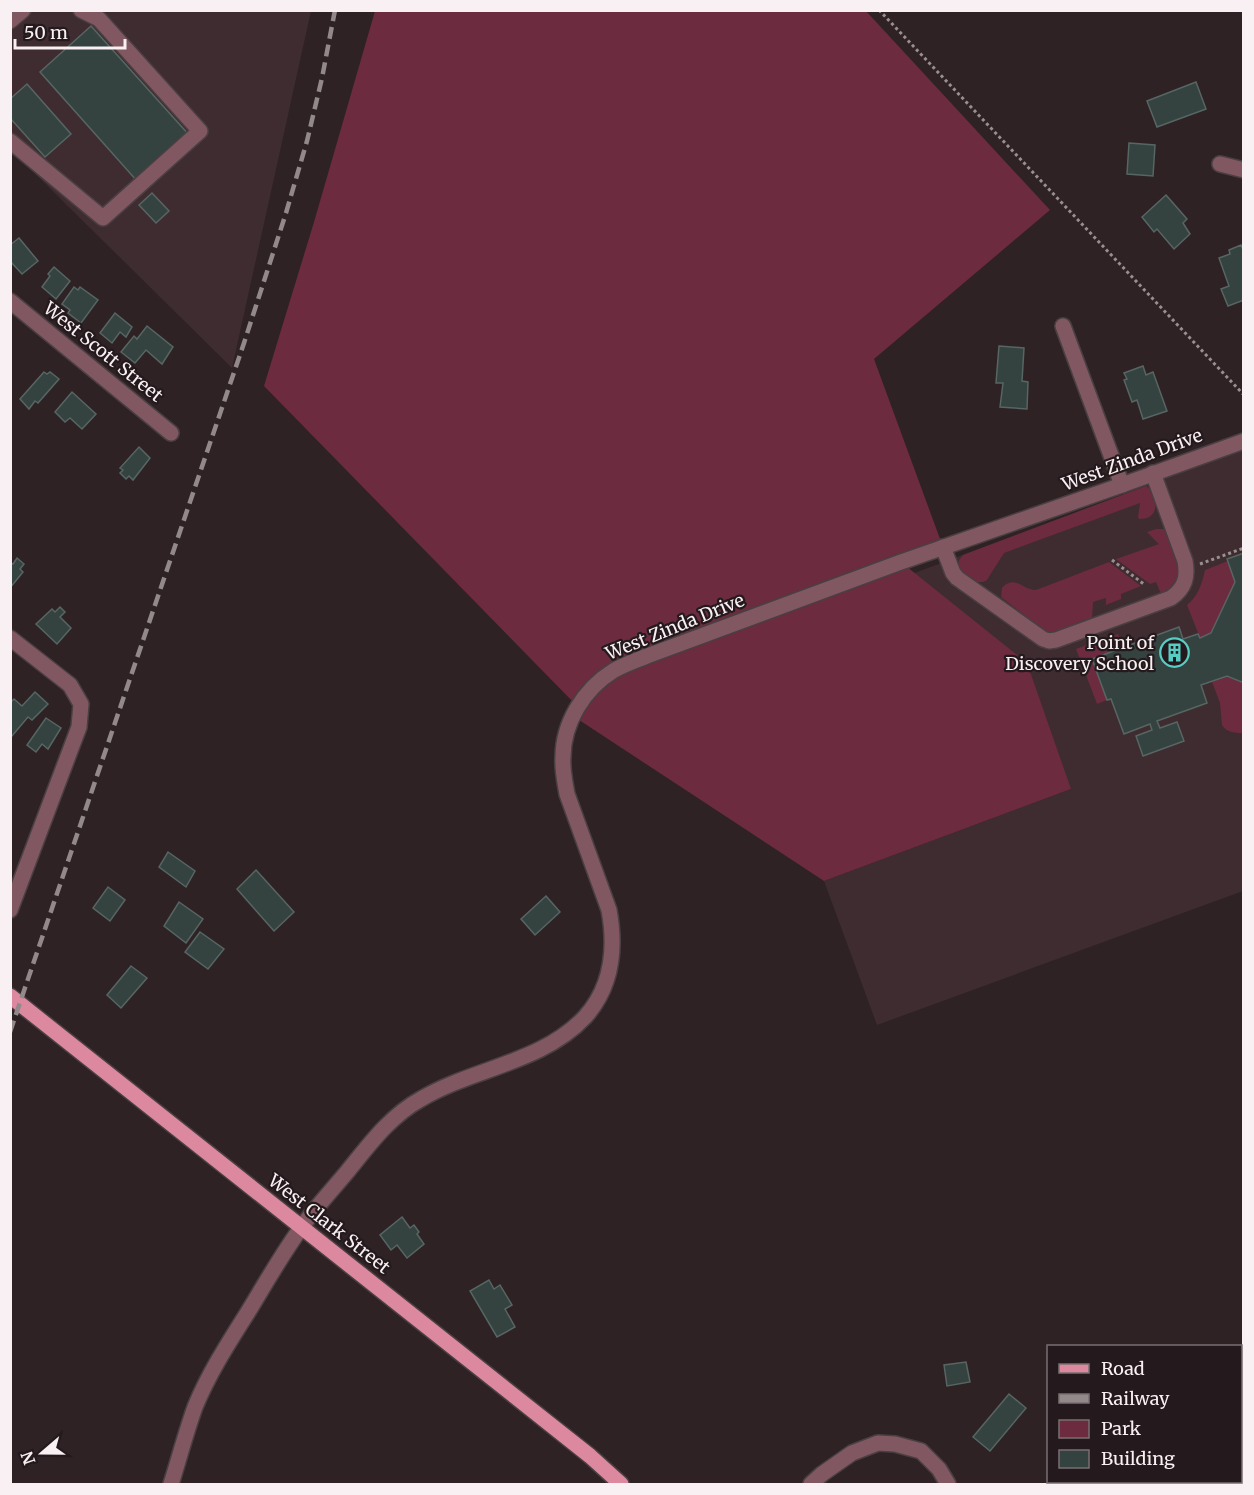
<svg xmlns="http://www.w3.org/2000/svg" width="1254" height="1495" font-family="Merriweather,serif">
  <style>
    .built { fill: #3e2c30 }
    .green { fill: #6c2b3f }
    .building { fill: #344240; stroke: #576563; stroke-width: 1.5 }
    .lines { fill: none; stroke-linecap: round; stroke-linejoin: round }
    .minor-casing { stroke: #4a3f42; stroke-width: 18 }
    .major-casing { stroke: #4a3f42; stroke-width: 18 }
    .path { stroke: #998f91; stroke-width: 3; stroke-dasharray: 3 3; stroke-linecap: butt }
    .minor { stroke: #815862; stroke-width: 15 }
    .major { stroke: #dc889e; stroke-width: 15 }
    .rail { stroke: #93898b; stroke-width: 4.5; stroke-dasharray: 12 6; stroke-linecap: butt }
    .labels { text-anchor: middle; stroke-width: 4.5; stroke-linejoin: round; paint-order: stroke }
    .street-label { font-size: 18px; fill: #f8f0f2; stroke: #24191c }
    .poi-label { font-size: 18px; fill: #f8f0f2; stroke: #24191c; text-anchor: end }
  </style>
  <rect width="100%" height="100%" fill="#2e2225"/>
  <g class="built">
    <path d="M10,11H311L232,368L11,150Z"/>
    <path d="M1243,449V891L877,1025L824,881L1071,789L912,574Z"/>
  </g>
  <g class="green">
    <path d="M375,11H866L1050,210L874,359L943,547L901,562L1027,663L1071,789L824,881L573,716L578,707L264,386L314,222Z"/>
    <path d="M1146,486L1153,491C1157,505 1158,519 1139,519L1138,517L1140,503L1004,553L990,575L987,580L983,582H974L959,571V560L963,555Z"/>
    <path d="M1156,529H1163L1168,532L1181,564L1176,586L1161,594L1156,582L1150,584L1116,559L1159,544L1147,532Z"/>
    <path d="M1228,561L1235,582L1211,633L1200,638L1187,605C1198,596 1202,584 1205,570Z"/>
    <path d="M1109,562L1141,586L1121,594V599L1106,605V598L1093,602L1092,620L1055,634L1047,633L1001,597L1002,588C1015,574 1022,590 1036,590Z"/>
    <path d="M1118,634L1123,648L1092,659L1107,700L1097,704L1076,649Z"/>
    <path d="M1227,676L1243,683V733C1236,733 1227,733 1222,725L1220,703L1212,682Z"/>
  </g>
  <g class="building">
    <path d="M91,26L190,136L137,181L40,72Z"/>
    <path d="M1196,82L1206,109L1157,127L1147,101Z"/>
    <path d="M27,84L71,134L45,157L10,118V99Z"/>
    <path d="M1129,143L1155,145L1153,176L1127,174Z"/>
    <path d="M152,193L169,211L156,223L139,205Z"/>
    <path d="M1166,195L1187,219L1183,223L1190,234L1174,249L1157,229L1154,232L1142,217Z"/>
    <path d="M19,238L38,261L22,274L10,261V245Z"/>
    <path d="M1241,245L1244,252V300L1228,306L1221,289L1229,286L1219,258L1230,254L1229,250Z"/>
    <path d="M54,267L70,281L56,299L42,287L50,276L48,274Z"/>
    <path d="M74,287L78,290L80,287L98,300L81,323L68,313L70,310L62,304Z"/>
    <path d="M115,313L132,327L126,337L120,332L112,343L100,333Z"/>
    <path d="M147,326L173,347L162,364L146,350L135,363L121,352L134,336L137,339Z"/>
    <path d="M999,346L1024,348L1022,381L1028,382L1027,409L1000,407L1003,383H996Z"/>
    <path d="M1143,366L1146,375L1153,372L1167,411L1143,419L1137,400L1132,402L1124,380L1127,379L1124,373Z"/>
    <path d="M44,372L47,374L50,372L59,379L38,403L35,401L29,409L20,399Z"/>
    <path d="M72,392L96,414L82,429L70,418L65,422L55,412Z"/>
    <path d="M139,447L150,458L133,480L129,476L126,479L120,473L123,470L120,468Z"/>
    <path d="M1244,553V683L1227,676L1201,685L1207,703L1157,721L1160,728L1177,722L1184,741L1143,756L1136,736L1152,730L1150,724L1124,734L1111,699L1107,700L1092,659L1179,627L1183,639L1198,634L1200,638L1211,633L1235,582L1227,559Z"/>
    <path d="M17,558L24,564L20,569L23,572L10,588V563L13,564Z"/>
    <path d="M60,607L65,612L60,617L71,628L57,644L36,624L52,609L55,612Z"/>
    <path d="M35,692L48,704L32,720L28,717L12,736L10,734V703L14,699L22,706Z"/>
    <path d="M46,718L61,728L48,749L42,744L36,752L27,745Z"/>
    <path d="M168,852L195,871L186,887L159,867Z"/>
    <path d="M256,870L294,912L274,931L237,889Z"/>
    <path d="M108,887L125,900L110,921L93,908Z"/>
    <path d="M546,896L560,912L535,935L521,919Z"/>
    <path d="M179,902L203,919L186,943L164,926Z"/>
    <path d="M200,932L224,949L208,969L185,952Z"/>
    <path d="M131,966L147,978L121,1008L107,995Z"/>
    <path d="M402,1217L410,1228L414,1225L419,1232L417,1234L424,1244L407,1258L397,1245L391,1250L380,1235Z"/>
    <path d="M489,1280L494,1289L500,1285L512,1305L505,1309L515,1327L497,1337L470,1291Z"/>
    <path d="M966,1362L970,1382L947,1386L944,1365Z"/>
    <path d="M1009,1394L1026,1408L990,1451L973,1437Z"/>
    <path d="M1055,1482H1071L1072,1484H1056Z"/>
  </g>
  <g class="lines">
    <defs>
      <g id="minor">
        <path d="M10,21L23,10"/>
        <path d="M10,141L103,218L200,131L99,19L81,10"/>
        <path d="M1220,164L1244,170"/>
        <path d="M10,301L171,433"/>
        <path d="M1063,326L1122,485"/>
        <path d="M943,547L953,573L957,578L1043,639L1049,641L1056,640L1171,598C1185,588 1188,577 1185,561L1153,473"/>
        <path d="M10,638L70,685L81,704L79,727L10,910"/>
        <path d="M171,1484C179,1459 186,1432 195,1407C209,1373 229,1342 248,1312C265,1284 282,1254 301,1228C315,1208 332,1190 347,1172C369,1145 390,1116 421,1099C473,1068 542,1063 585,1017C612,987 616,948 609,910L567,794C565,782 562,770 563,757C563,723 584,689 613,671C623,665 635,661 647,656L901,562L1122,485L1244,441"/>
        <path d="M811,1484L822,1474L852,1453L878,1443L895,1444L921,1451L939,1469L948,1484"/>
      </g>
      <path id="major" d="M10,996L590,1456L621,1484"/>
    </defs>
    <use href="#minor" class="minor-casing"/>
    <use href="#major" class="major-casing"/>
    <g class="path">
      <path d="M879,10L1244,395"/>
      <path d="M1112,560L1145,585"/>
      <path d="M1200,564L1244,548"/>
    </g>
    <use href="#minor" class="minor"/>
    <use href="#major" class="major"/>
    <path class="rail" d="M10,1032L244,343L286,213L307,141L322,78L335,10"/>
  </g>
  <defs>
    <symbol id="building-ring" viewBox="-11 -11 22 22"><circle r="9.5" fill="#24191c" stroke="#56cec4" stroke-width="1.5"/><path d="M-4-6H4V6H1V3H-1V6H-4ZM-2.5-4.3h1.7v1.8h-1.7ZM.8-4.3h1.7v1.8H.8ZM-2.5-1h1.7V.8h-1.7ZM.8-1h1.7V.8H.8Z" fill="#56cec4"/></symbol>
  </defs>
  <g fill-rule="evenodd">
    <use href="#building-ring" x="1158" y="636" width="33" height="33"/>
  </g>
  <g class="labels">
    <g class="street-label">
      <text transform="translate(103 352) rotate(39)" y="6">West Scott Street</text>
      <text transform="translate(1132 460) rotate(-20)" y="6">West Zinda Drive</text>
      <text transform="translate(675 627) rotate(-22)" y="6">West Zinda Drive</text>
      <text transform="translate(329 1224) rotate(38)" y="6">West Clark Street</text>
    </g>
    <g class="poi-label">
      <text x="1154" y="649">Point of<tspan x="1154" dy="21">Discovery School</tspan></text>
    </g>
  </g>
  <rect width="1254" height="1495" fill="none" stroke="#f8f0f2" stroke-width="24"/>
  <rect x="1047" y="1345" width="195" height="138" fill="#24191c" stroke="#796f72" stroke-width="1.5"/>
  <rect x="1059" y="1364" width="30" height="9" fill="#dc889e" stroke="#796f72" stroke-width="1.5"/>
  <text x="1101" y="1375" font-size="18" fill="#f8f0f2">Road</text>
  <rect x="1059" y="1394" width="30" height="9" fill="#93898b" stroke="#796f72" stroke-width="1.5"/>
  <text x="1101" y="1405" font-size="18" fill="#f8f0f2">Railway</text>
  <rect x="1059" y="1420" width="30" height="18" fill="#6c2b3f" stroke="#796f72" stroke-width="1.5"/>
  <text x="1101" y="1435" font-size="18" fill="#f8f0f2">Park</text>
  <rect x="1059" y="1450" width="30" height="18" fill="#344240" stroke="#796f72" stroke-width="1.5"/>
  <text x="1101" y="1465" font-size="18" fill="#f8f0f2">Building</text>
  <g transform="translate(42 1453) rotate(250)" stroke="#24191c" stroke-width="4.5" paint-order="stroke">
  <path d="M0-4.5L10 22L0 15L-10 22Z" fill="#f8f0f2"/>
  <text y="-9" font-size="16" font-weight="bold" text-anchor="middle" fill="#f8f0f2">N</text>
  </g>
  <path d="M15 39v9h110v-9" fill="none" stroke="#f8f0f2" stroke-width="3"/>
  <text x="24" y="39" font-size="18" fill="#f8f0f2" stroke="#24191c" stroke-width="4.5" paint-order="stroke">50 m</text>
</svg>
